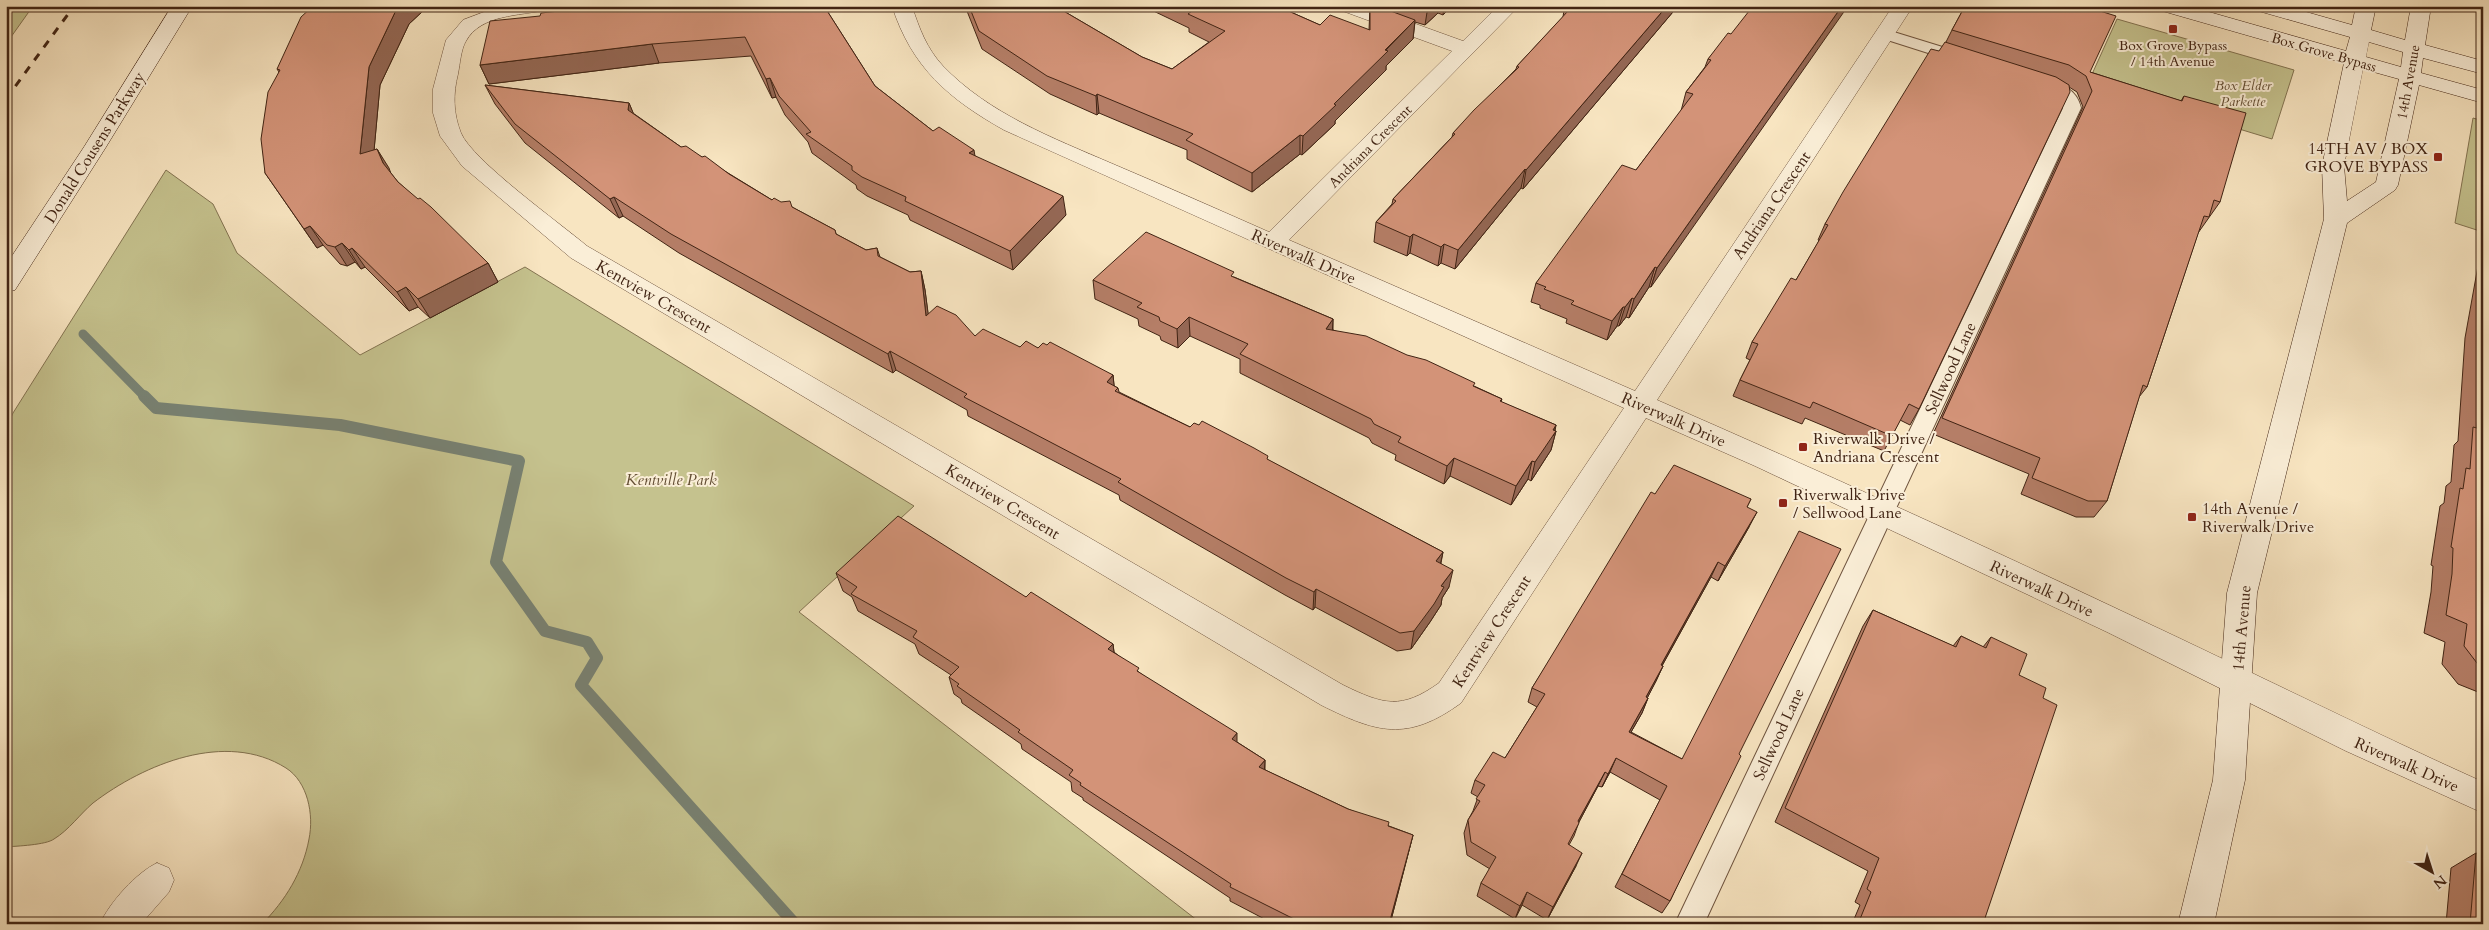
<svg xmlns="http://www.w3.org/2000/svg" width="2489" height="930" font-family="Cardo,serif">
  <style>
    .green { fill: #c5c28e; stroke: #837351 }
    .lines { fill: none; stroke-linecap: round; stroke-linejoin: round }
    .stream-far1 { stroke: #788172; stroke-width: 9 }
    .stream { stroke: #788172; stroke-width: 12 }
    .lane-casing { stroke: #6f543f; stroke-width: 2 }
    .street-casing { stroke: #6f543f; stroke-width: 1 }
    .secondary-casing { stroke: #412414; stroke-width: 1 }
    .lane { fill: #faeed7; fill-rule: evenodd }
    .street { fill: #faeed7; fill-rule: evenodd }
    .secondary { fill: #faeed7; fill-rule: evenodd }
    .rail { stroke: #412414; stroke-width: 3; stroke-dasharray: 8 8; stroke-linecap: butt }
    .wall { fill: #b57e67; stroke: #412414 }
    .shaded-wall { fill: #946754; stroke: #412414 }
    .building { fill: #d39378; stroke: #412414 }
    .poi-dot { fill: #8f2418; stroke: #faeed7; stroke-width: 2 }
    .labels { text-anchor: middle; stroke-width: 4; stroke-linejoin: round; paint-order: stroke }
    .far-poi-label { font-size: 14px; fill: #412414; stroke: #faeed7 }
    .far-street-label { font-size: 14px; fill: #412414; stroke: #faeed7 }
    .far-park-label { font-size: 14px; font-style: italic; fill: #624c32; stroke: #faeed7 }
    .street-label { font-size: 16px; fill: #412414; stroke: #faeed7 }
    .poi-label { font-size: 16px; fill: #412414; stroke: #faeed7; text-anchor: start }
    .park-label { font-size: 16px; font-style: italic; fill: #624c32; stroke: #faeed7 }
  </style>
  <rect width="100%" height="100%" fill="#f8e5c1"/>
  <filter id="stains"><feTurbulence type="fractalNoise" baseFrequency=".004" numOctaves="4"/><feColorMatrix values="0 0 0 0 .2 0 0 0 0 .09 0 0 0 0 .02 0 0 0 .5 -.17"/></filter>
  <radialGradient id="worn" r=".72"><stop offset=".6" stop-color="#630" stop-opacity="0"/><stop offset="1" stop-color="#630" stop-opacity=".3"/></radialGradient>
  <g class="green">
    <path d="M6,6H33L6,44Z"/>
    <path d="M2117,19L2294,70L2272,139L2088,83Z"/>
    <path d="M2473,118L2483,121V232L2455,223Z"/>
    <path d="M166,170L213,204L237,253L360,355L525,267L914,506L799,612L1202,924H400L398,919L389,924H262C285,901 303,872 309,839C314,815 308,782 286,768C226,730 144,764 93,803C80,814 69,830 54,839C46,845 17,846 6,847V428L13,413Z"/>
  </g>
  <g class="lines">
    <path class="stream-far1" d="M83,334L145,397"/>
    <path class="stream" d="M144,396L156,408L340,425L519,461L496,562L545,631L587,642L597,658L581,685L795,924"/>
    <defs>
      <g id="lane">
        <path d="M1884,29L1975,57L1977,61L1975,65L1969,66L1878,37L1876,34L1878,31Z"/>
        <path d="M2040,78C2058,82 2077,88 2081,108L1704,924H1675L2063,108L2062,100C2055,95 2034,87 2031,83L2034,79Z"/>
      </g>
      <g id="street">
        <path d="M500,6H548L545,10C520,16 481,14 466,41C461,49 460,64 458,74C453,94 453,113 461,133C472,160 561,224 587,246L1343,685C1384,705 1401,710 1439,683L1624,408L1004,130C949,99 912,68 892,6H912C919,28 927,49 943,66C989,114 1053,138 1113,164C1165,186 1217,209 1269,232L1452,51L1340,10L1337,6H1366L1463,41L1498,6H1519L1289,240L1635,391L1893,6H1913L1657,400C1815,469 1972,540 2128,614C2246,669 2363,728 2483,782V813L2346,751L2107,632L1755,466L1646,418L1461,703C1407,742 1377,733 1321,705L571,258L462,166L440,136L433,113V89L446,40L463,20Z"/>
        <path d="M157,863L169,868L174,880L169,892L141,924H100C109,903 137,872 157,863Z"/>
      </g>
      <g id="secondary">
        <path d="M172,6H195L188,13L106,147L15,290L6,292V265L84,147Z"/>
        <path d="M2156,6H2188L2346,51L2350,37L2255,10L2252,6H2285L2352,25L2356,6H2376L2371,30L2405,40L2411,6H2431L2425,45L2483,61V74L2423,58L2421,73L2483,90V103L2419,85L2398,185L2395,190L2347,223L2257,593L2245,780L2214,924H2178L2213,780L2227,593L2324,219L2322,166L2344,63L2159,10ZM2369,42L2403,52L2401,67L2366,57ZM2363,69L2399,79L2376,182L2347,201L2344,166Z"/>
      </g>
    </defs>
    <use href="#lane" class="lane-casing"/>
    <use href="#street" class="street-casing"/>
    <use href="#secondary" class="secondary-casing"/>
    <use href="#lane" class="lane"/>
    <use href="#street" class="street"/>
    <use href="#secondary" class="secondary"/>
    <path class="rail" d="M6,99L74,6"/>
  </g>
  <g class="wall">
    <path d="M824,6L875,86L933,131L975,156L1066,215L1013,270L910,220L908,215L867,196L857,189L856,185L812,153L808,142L785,115L776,97L772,98L751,56L659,63L489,84L480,65Z"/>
    <path d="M965,6H1055L1142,57L1172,69L1209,42L1189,32V28L1143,6H1277L1320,25L1369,30L1370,6H1452L1443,15L1438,13L1425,25L1415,22L1413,39L1386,66V70L1335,121V124L1302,155L1300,154L1252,192L1187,159V150L1099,113L1097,115L1050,94L982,49Z"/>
    <path d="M1678,6L1523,189L1521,188L1455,269L1441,263L1438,266L1410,253L1407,256L1374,242L1376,222L1392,204L1393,199L1452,137L1453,133L1516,69L1517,66L1563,17L1564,10Z"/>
    <path d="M1965,6L2090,72L2181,101L2184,96L2220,202L2198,233L2147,387L2139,397L2107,501L2094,517H2076L2021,494L2029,474L1933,434L2083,107L2077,92L2069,87L1919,409L1910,425L1900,420L1884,451L1805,418L1802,424L1733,396L1740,380L1750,360L1746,358L1752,342L1796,280L1819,241L1818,240L1825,224L1946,42L1952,30Z"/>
    <path d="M424,10L409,24L380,85L374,150L377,149L390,172L398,182L488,263L498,282L430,318L418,307L409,311L365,267L361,269L355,262L347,266L340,264L323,245L317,248L265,173L279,72L277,69Z"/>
    <path d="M1731,34L1651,287H1649L1629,318L1626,317L1619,326H1617L1607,340L1566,323L1567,319L1540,308V305L1531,302L1536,283L1636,170L1681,111L1686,92L1705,67L1708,59Z"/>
    <path d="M485,85L629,103L633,113L681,147L702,157L772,200L792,207L835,230L836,234L866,250L877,248L880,257L910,272L921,271L925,290L928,314L975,336L1020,347L1038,348L1113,375L1114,386L1118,388L1119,392L1190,427L1268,460L1443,552L1441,563L1449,587L1442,598L1441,605L1430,622L1411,649L1397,651L1315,607L1313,610L1285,595L1120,500L1119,495L968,416L967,410L896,370L893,373L679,253L623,216L619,218L525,143L495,104Z"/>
    <path d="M2483,238V694L2458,684L2442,664L2445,642L2424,633L2431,592L2433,566L2431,565L2440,506L2444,503L2446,486L2451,482L2454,445L2458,441L2465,338Z"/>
    <path d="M1234,277L1333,319V330L1474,386L1502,399L1501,402L1556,425L1555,431H1556L1551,450L1531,481L1528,479L1511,505L1450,476L1444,484L1395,460L1396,455L1372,443L1369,438L1240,373V359L1190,336L1178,348L1161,340L1160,336L1139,326L1138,319L1095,299L1093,280Z"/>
    <path d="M1655,494L1751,499L1747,507L1749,527L1718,581L1711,577L1662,666H1663L1656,681L1647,698H1648L1642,713L1631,732L1682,759L1739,754L1670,901L1662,913L1615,887L1660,800L1610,772L1602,787L1598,786L1579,822L1574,836L1569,845L1576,866L1547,920L1522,905L1515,919L1477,896L1481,883L1490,869L1467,855L1464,833L1468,820L1473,811L1478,797L1471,793L1475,780L1505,758L1537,707L1528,702L1532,688Z"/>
    <path d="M836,573L1026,597L1113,644L1114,652L1140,673L1237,742L1265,760V770L1348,809L1389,826L1413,835L1390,924H1274L1230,901V898L1083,800V798L1072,791L1071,782L1022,749L1021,744L962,703L961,699L954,694L949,677L951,675L919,654L915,644L858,611L852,597L843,591Z"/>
    <path d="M1873,610L1953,646L1961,636L1983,647L1991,637L2019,675L2043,698L1983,924H1852L1860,905L1855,902L1868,871L1775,822L1863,626Z"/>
    <path d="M2476,853L2483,924H2446L2451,868Z"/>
  </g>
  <g class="shaded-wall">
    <path d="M398,6H430L424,10L409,24L380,85L372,173L360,154L369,67Z"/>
    <path d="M1428,6H1438V13L1425,25Z"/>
    <path d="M1444,6H1452L1443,15Z"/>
    <path d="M1667,6H1678L1523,189L1526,170Z"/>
    <path d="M1842,6H1848L1651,287L1657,268Z"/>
    <path d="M1415,20L1413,39L1386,66V70L1335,121V124L1302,155L1303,136Z"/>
    <path d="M652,44L659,63L489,84L480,65Z"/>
    <path d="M770,78L776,97L772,98L766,79Z"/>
    <path d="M1097,94L1099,113L1097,115L1096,96Z"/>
    <path d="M629,103L637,122L628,110Z"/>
    <path d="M1300,135V154L1252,192V173Z"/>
    <path d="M377,149L389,168L394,182L383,163Z"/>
    <path d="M974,150L977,169L969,153Z"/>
    <path d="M1525,169L1521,188L1455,269L1458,250Z"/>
    <path d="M1063,196L1066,215L1013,270L1010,251Z"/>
    <path d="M614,197L623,216L619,218L610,199Z"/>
    <path d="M310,226L323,245L317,248L304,229Z"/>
    <path d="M1413,234L1410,253L1407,256L1410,237Z"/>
    <path d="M342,243L355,262L347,266L335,247Z"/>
    <path d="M1444,244L1441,263L1438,266L1441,247Z"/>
    <path d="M352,248L365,267L361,269L349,250Z"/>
    <path d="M488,263L498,282L430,318L418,299Z"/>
    <path d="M1655,267L1649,287L1629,318L1634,299Z"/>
    <path d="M921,271L925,290L931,335L926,316Z"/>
    <path d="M406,287L418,307L409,311L397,292Z"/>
    <path d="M1632,298L1626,317L1619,326L1625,307Z"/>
    <path d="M1623,307L1617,326L1607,340L1612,321Z"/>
    <path d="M1189,317L1190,336L1178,348L1177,329Z"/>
    <path d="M1333,319L1332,338L1326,329Z"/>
    <path d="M890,351L896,370L893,373L888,354Z"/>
    <path d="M1113,375L1115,394L1107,382Z"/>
    <path d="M1556,425L1553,436L1556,431L1551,450L1531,481L1535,462Z"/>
    <path d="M1454,458L1450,476L1444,484L1447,466Z"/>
    <path d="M1532,461L1528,479L1511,505L1516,486Z"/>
    <path d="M1757,512L1749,527L1718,581L1725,566Z"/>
    <path d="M1443,552L1439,570L1436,561Z"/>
    <path d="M1718,562L1711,577L1654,680L1661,665Z"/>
    <path d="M1453,570L1449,587L1442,598L1441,605L1430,622L1411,649L1414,631L1441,586Z"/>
    <path d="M1316,589L1315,607L1313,610L1314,592Z"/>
    <path d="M1113,644L1115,661L1108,649Z"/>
    <path d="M1663,666L1656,681L1640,712L1646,697Z"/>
    <path d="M1648,698L1642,713L1623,746L1629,732Z"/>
    <path d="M1237,733V749L1232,739Z"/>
    <path d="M1616,758L1610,772L1602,787L1608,774Z"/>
    <path d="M1265,760L1264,776L1259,767Z"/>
    <path d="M1605,772L1598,786L1572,835L1578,821Z"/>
    <path d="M1413,835L1390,924H1389Z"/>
    <path d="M1582,853L1576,866L1547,920L1553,907Z"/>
    <path d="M1527,892L1522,905L1515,919L1520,906Z"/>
  </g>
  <g class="building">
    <path d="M313,6H398L369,67L360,154L377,149L383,163L398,182L418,199L420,198L431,207L488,263L418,299L406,287L397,292L352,248L349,250L342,243L335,247L327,245L310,226L304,229L265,173L261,139L268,92L280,70L277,69L301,17Z"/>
    <path d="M604,6H824L875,86L933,131L939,127L974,150L969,153L1063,196L1010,251L905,201L906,197L862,177L852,170V166L806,134L811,132L779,96L770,78L766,79L745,37L652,44L480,65L490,21L540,16L541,13Z"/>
    <path d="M969,6H1055L1142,57L1172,69L1225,31L1188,14L1192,11L1182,6H1277L1320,25L1330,15L1370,30V6H1377L1415,20L1385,50L1388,51L1334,104L1336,105L1303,136L1300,135L1252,173L1186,140L1193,134L1097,94L1096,96L1047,76L979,31Z"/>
    <path d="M1568,6H1667L1526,170L1525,169L1458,250L1444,244L1441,247L1413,234L1410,237L1376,222L1396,201L1393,199L1455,134L1453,133L1474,110L1519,67L1517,66L1568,11L1564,10Z"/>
    <path d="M1753,6H1842L1657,268L1655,267L1634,299L1632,298L1625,307H1623L1612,321L1571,304L1574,301L1544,289L1546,287L1536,283L1622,165L1636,170L1693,94L1686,92L1711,60L1708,59L1728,33L1731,34Z"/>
    <path d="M1965,6H2084L2116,16L2090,72L2182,101L2184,96L2246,113L2220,202L2214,200L2209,217L2204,216L2147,387L2143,385L2107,501H2088L2032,478L2040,458L1942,418L2092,91L2086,76L2069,65L1952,30Z"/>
    <path d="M1945,42L2056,77L2069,85L2070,92L1919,409L1909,404L1892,436L1813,402L1810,408L1740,380L1758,344L1752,342L1791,278L1796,280L1828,225L1825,224L1843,192L1931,49L1939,51Z"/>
    <path d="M485,85L629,103L628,110L681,147L686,146L702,157L705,156L729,174L772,200L774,198L781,202L790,201L792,207L835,230L836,234L866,250L877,248L878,256L910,272L921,271L926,316L937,306L956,315L975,336L983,329L1020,347L1026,341L1038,348L1043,343L1047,345L1050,342L1113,375L1107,382L1118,388L1115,391L1190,427L1194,423L1199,425L1202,421L1254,448L1268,456L1267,459L1443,552L1436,561L1453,570L1441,586L1444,587L1434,604L1414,631L1400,633L1316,589L1314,592L1286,578L1118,482L1121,479L964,397L967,394L890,351L888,354L671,234L614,197L610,199L515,124Z"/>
    <path d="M1146,232L1234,272L1231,276L1333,319L1326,329L1366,336L1407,355L1426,360L1475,383L1473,386L1502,399L1500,401L1556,425L1553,430L1556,431L1535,462L1532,461L1516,486L1454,458L1447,466L1398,442L1401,437L1374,424L1371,419L1240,354L1248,344L1189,317L1177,329L1160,321L1159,317L1137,307L1142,303L1093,280Z"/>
    <path d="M2483,336V668L2480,667L2464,646L2467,624L2446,615L2452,574L2453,548L2451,547L2460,488L2463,489L2466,468L2470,469L2473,427L2477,428Z"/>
    <path d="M1674,465L1751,499L1747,507L1757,512L1725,566L1718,562L1661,665L1663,666L1646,697L1648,698L1629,732L1682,759L1799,531L1841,549L1739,754L1741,756L1670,901L1622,874L1667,786L1616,758L1608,774L1605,772L1578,821L1579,823L1568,844L1582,853L1553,907L1527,892L1520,906L1481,883L1496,857L1471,842L1468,820L1480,801L1476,799L1485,785L1475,780L1493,752L1505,758L1545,694L1532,688L1651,492L1655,494Z"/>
    <path d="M898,516L1026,597L1031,592L1113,644L1108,649L1139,668L1137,671L1237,733L1232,739L1265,760L1259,767L1348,809L1389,822L1388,826L1413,835L1389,924H1304L1230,887L1231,884L1080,785L1081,783L1069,775L1073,770L1018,732L1020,730L957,686L959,684L949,677L959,667L913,637L917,631L851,594L857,587L836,573Z"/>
    <path d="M1873,610L1956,647L1961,636L1986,648L1991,637L2027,654L2019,675L2046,688L2043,698L2057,705L1983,924H1858L1871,892L1867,889L1879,858L1785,808Z"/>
    <path d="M2476,853L2483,856V924H2470Z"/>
  </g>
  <g class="poi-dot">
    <rect x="2168" y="24" width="10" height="10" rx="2.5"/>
    <rect x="2433" y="152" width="10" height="10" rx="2.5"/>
    <rect x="1798" y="442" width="10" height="10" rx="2.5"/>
    <rect x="1778" y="498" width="10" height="10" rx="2.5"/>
    <rect x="2187" y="512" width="10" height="10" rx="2.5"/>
  </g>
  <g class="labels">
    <g class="far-poi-label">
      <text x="2173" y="50">Box Grove Bypass<tspan x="2173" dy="16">/ 14th Avenue</tspan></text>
    </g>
    <g class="far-street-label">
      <text transform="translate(2324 52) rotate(16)" y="5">Box Grove Bypass</text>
      <text transform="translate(2408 82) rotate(-80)" y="5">14th Avenue</text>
      <text transform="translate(1370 146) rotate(-45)" y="5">Andriana Crescent</text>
    </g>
    <g class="far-park-label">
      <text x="2243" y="90">Box Elder<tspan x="2243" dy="16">Parkette</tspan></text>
    </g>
    <g class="street-label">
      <text transform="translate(94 147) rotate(-58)" y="6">Donald Cousens Parkway</text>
      <text transform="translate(1771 205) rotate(-56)" y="6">Andriana Crescent</text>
      <text transform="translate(1304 256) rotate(24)" y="6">Riverwalk Drive</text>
      <text transform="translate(654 296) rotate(30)" y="6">Kentview Crescent</text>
      <text transform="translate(1950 368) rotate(-65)" y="6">Sellwood Lane</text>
      <text transform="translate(1674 419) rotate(24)" y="6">Riverwalk Drive</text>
      <text transform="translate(1003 501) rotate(31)" y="6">Kentview Crescent</text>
      <text transform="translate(2042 588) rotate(25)" y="6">Riverwalk Drive</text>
      <text transform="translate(2241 628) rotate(-85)" y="6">14th Avenue</text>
      <text transform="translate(1491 631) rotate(-57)" y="6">Kentview Crescent</text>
      <text transform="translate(1778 734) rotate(-65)" y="6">Sellwood Lane</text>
      <text transform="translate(2407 764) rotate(24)" y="6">Riverwalk Drive</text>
    </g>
    <g class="poi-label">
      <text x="2428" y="154" text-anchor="end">14TH AV / BOX<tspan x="2428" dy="18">GROVE BYPASS</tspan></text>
      <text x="1813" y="444">Riverwalk Drive /<tspan x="1813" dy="18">Andriana Crescent</tspan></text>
      <text x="1793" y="500">Riverwalk Drive<tspan x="1793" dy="18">/ Sellwood Lane</tspan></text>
      <text x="2202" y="514">14th Avenue /<tspan x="2202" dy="18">Riverwalk Drive</tspan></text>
    </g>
    <g class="park-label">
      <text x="671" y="485">Kentville Park</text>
    </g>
  </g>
  <rect width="2489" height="930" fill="none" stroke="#f8e5c1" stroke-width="25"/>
  <rect x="8" y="8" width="2474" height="915" fill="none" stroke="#412414" stroke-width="2.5"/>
  <rect x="12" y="12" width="2464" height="905" fill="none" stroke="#412414"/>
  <g transform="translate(2432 872) rotate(141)" stroke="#faeed7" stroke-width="4" paint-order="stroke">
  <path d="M0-4L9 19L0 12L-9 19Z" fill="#412414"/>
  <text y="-8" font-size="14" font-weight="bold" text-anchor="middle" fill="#412414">N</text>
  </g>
  <rect width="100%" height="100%" filter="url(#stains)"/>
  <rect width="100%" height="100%" fill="url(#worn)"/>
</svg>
